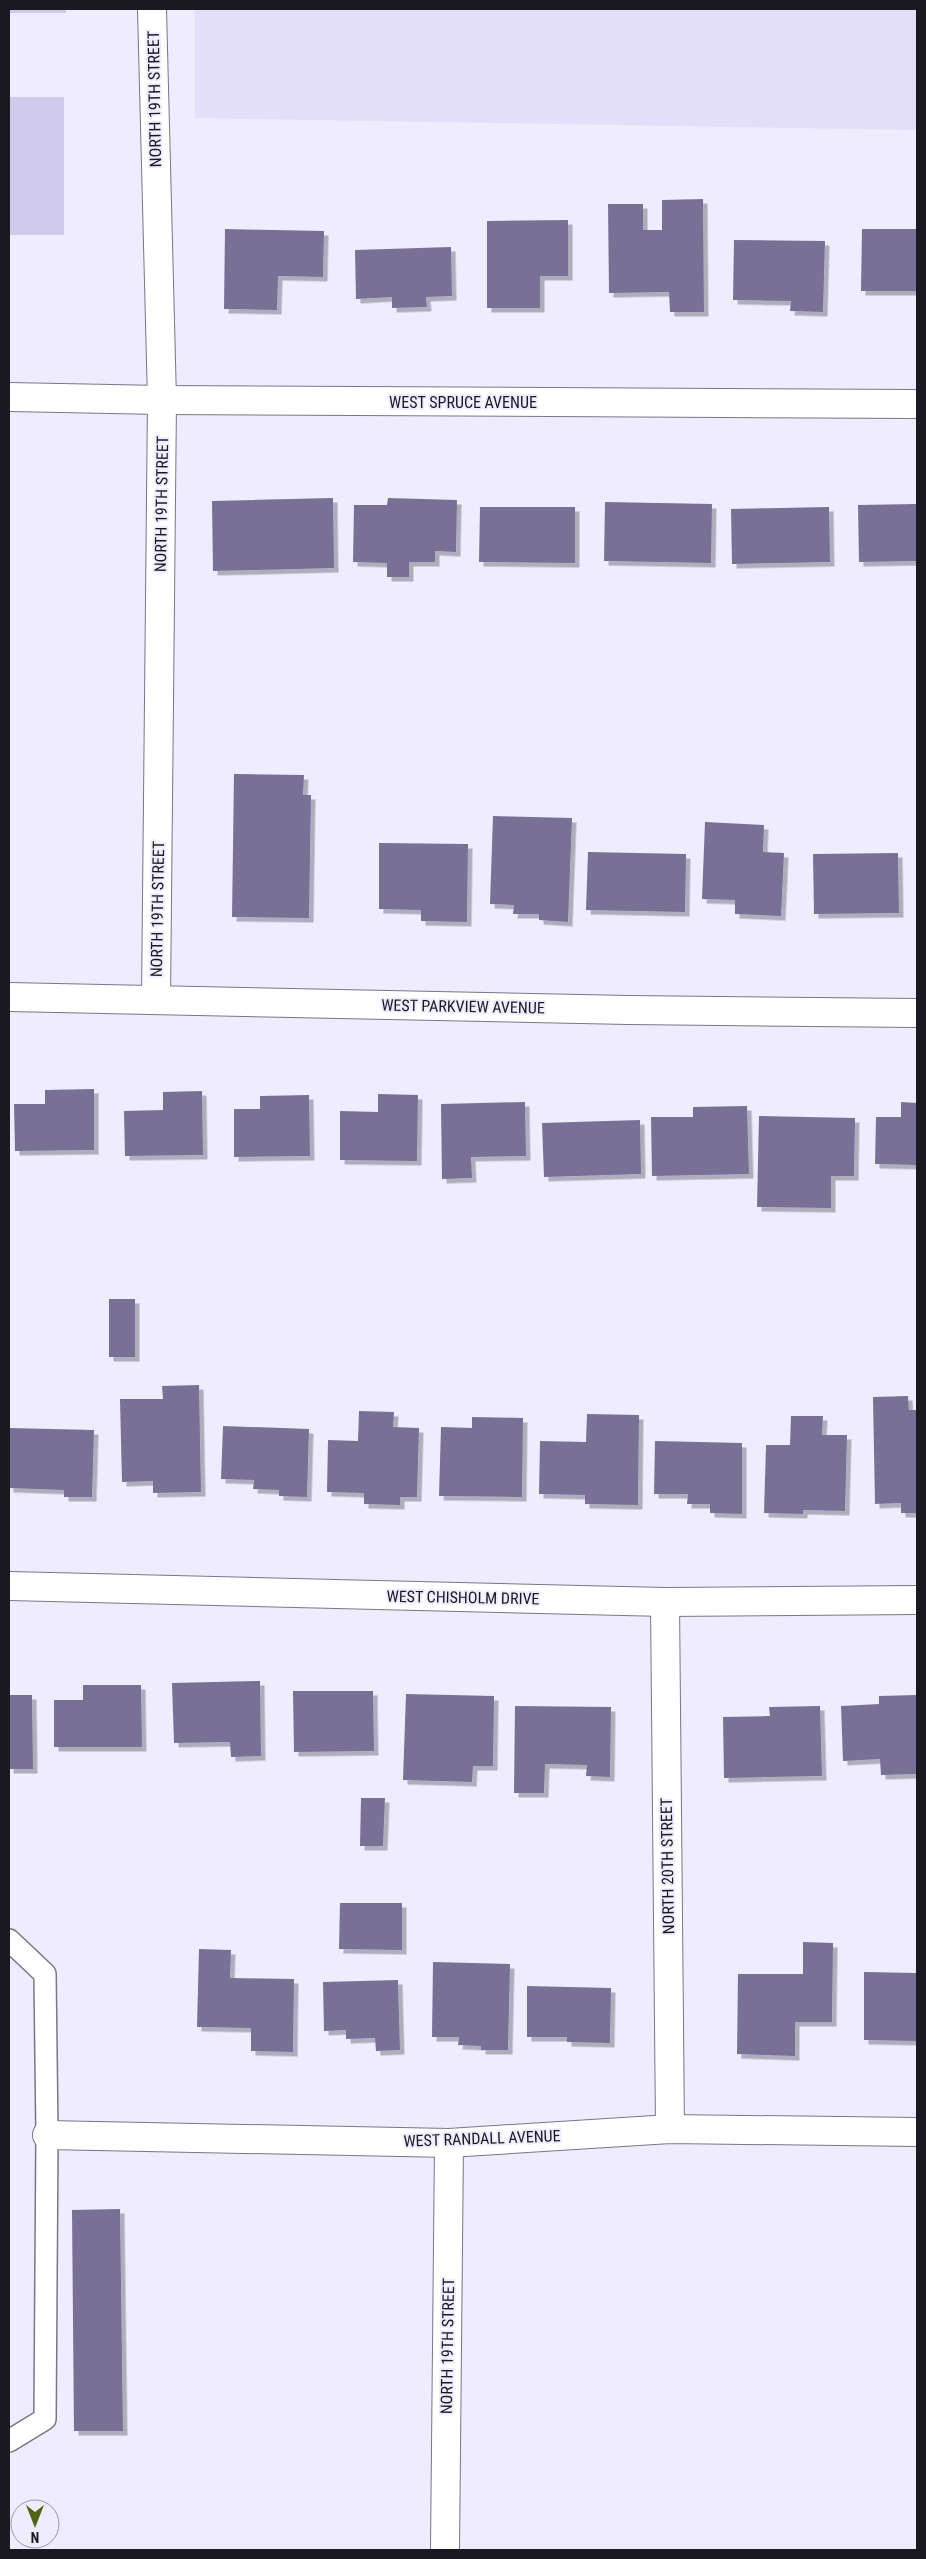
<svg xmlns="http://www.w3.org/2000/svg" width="926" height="2559" font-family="'Roboto Condensed',sans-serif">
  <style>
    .built { fill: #e3dff9 }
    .green { fill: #cfcaea }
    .building { fill: #787195; filter: url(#shadow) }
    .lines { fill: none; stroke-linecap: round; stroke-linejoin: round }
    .service-casing { stroke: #797687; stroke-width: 24 }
    .minor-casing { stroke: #797687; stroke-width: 30 }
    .tertiary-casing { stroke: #797687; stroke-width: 30 }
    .service { stroke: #fff; stroke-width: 21 }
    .minor { stroke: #fff; stroke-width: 28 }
    .tertiary { stroke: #fff; stroke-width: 28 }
    .labels { text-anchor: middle; stroke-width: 4; stroke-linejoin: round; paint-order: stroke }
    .street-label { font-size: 16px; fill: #1a191f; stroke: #efecff }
  </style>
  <defs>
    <filter id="shadow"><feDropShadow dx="4.5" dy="4.5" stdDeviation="0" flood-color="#0004"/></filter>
  </defs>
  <rect width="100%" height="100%" fill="#efecff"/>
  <path class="built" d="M195,9H917V130L195,118Z"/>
  <g class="green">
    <rect x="9" y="9" width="57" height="4"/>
    <rect x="9" y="97" width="55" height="138"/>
  </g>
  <g class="building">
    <path d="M703,199L704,312H670L669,292L609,293L608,204H643V230H662V200Z"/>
    <path d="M568,220V276H540V308H487V221Z"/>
    <path d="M225,229L324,231L323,277L278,276L277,310L224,309Z"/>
    <path d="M862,229H917V291H861Z"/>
    <path d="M734,240L825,241L823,312L790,311L791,301L733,300Z"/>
    <path d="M451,247L452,296L426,297L427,307L392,308V297L356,299L355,250Z"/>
    <path d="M333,498L334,568L213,571L212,501Z"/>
    <path d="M388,498L457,500L456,552L435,551V562H409V577H387V563L353,562L354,505H387Z"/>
    <path d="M605,502L712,504L711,563L604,561Z"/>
    <path d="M917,504V561L859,562L858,505Z"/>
    <path d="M480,507H575V563L479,562Z"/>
    <path d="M829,507L830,562L732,564L731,509Z"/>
    <path d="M234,774L304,775L303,795H311L309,918L232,917Z"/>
    <path d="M493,816L572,818L568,922L539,920V914H513L514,905L490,904Z"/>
    <path d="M705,822L764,825L763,852L784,853L781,916L735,914V900L702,899Z"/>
    <path d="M379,843L468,844L467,922L421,921V910L379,909Z"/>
    <path d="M588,852L686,854L685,912L586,910Z"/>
    <path d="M898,853L899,913L814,914L813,854Z"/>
    <path d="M94,1089V1150L15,1151L14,1104H45V1090Z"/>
    <path d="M202,1091L203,1155L125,1156L124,1111L163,1110V1092Z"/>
    <path d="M378,1094L418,1095L417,1161L340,1160V1111L378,1112Z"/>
    <path d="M309,1095L310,1156L234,1157V1109H260V1096Z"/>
    <path d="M525,1102L526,1156L471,1157L472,1178L442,1179L441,1104Z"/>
    <path d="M901,1102L917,1103V1165L875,1164L876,1117H901Z"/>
    <path d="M747,1106L749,1174L652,1176L651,1117H693V1107Z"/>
    <path d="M759,1116L855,1118L854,1176H831V1208L757,1207Z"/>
    <path d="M640,1120L641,1174L544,1177L542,1123Z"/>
    <rect x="109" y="1299" width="26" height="58"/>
    <path d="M199,1385L201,1492L153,1493V1481L122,1482L120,1399H163L162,1386Z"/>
    <path d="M908,1396L909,1410H917V1513H901V1503L875,1504L873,1397Z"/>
    <path d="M359,1411L394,1412L393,1427L419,1428L417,1497H400V1505L364,1504V1493L327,1492L328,1440L358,1441Z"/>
    <path d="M587,1414L639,1415L638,1505L585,1504V1495L539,1494L540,1441L586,1442Z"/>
    <path d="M791,1416H823L822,1435H847L845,1511L803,1510V1514L764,1513L766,1445H790Z"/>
    <path d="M472,1417L523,1418L522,1497L439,1496L441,1427L472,1428Z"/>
    <path d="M223,1426L309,1429L307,1497L279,1496V1490L253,1489L254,1480L221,1479Z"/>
    <path d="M9,1428L94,1430L92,1497H64V1490L9,1488Z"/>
    <path d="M655,1441L742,1443V1514L710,1513V1504H687L688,1494H654Z"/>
    <path d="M260,1681L261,1756L231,1757L230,1742L174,1743L172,1683Z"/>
    <path d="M83,1685H141L142,1747H54V1700H83Z"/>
    <path d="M293,1691H373L374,1751L294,1752Z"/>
    <path d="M406,1694L494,1696L493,1766H473L472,1782L403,1780Z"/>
    <path d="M9,1695H32L33,1769H9Z"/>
    <path d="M917,1695V1774L881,1775L880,1759L843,1761L841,1706L879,1704V1696Z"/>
    <path d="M515,1706L611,1707L610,1777L586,1776L587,1765L545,1764L544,1793H514Z"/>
    <path d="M820,1706L822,1776L724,1778L723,1717L770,1716L769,1707Z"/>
    <path d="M361,1798H385L383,1846H360Z"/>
    <path d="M340,1903H402V1950L339,1949Z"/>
    <path d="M803,1942L833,1943L832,2022H795V2056L737,2054L738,1974H803Z"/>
    <path d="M199,1949L231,1950L230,1978L294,1979L293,2052L251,2051V2028L197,2027Z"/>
    <path d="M433,1962L510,1964L508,2050H481V2046L458,2045L459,2037H432Z"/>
    <path d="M864,1972L917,1973V2041L864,2040Z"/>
    <path d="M398,1980L400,2050L376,2051L375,2038L346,2039V2030L324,2031L323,1982Z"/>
    <path d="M527,1986L611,1988L610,2043L567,2042V2037H527Z"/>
    <path d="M120,2209L123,2431H74L72,2210Z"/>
  </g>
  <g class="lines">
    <defs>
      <path id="service" d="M9,1940L45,1974L47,2135L45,2419L9,2441"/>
      <g id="minor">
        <path d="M152,9L162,400L156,1000"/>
        <path d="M9,997L628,1010L917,1013"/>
        <path d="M9,1586L665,1602L917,1600"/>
        <path d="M665,1602L670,2129"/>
        <path d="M47,2135L449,2143L670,2129L917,2132"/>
        <path d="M445,2550L449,2143"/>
      </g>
      <path id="tertiary" d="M9,397L162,400L917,404"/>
    </defs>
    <use href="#service" class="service-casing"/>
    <use href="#minor" class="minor-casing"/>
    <use href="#tertiary" class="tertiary-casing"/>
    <use href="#service" class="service"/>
    <use href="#minor" class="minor"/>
    <use href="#tertiary" class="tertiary"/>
  </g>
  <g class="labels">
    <g class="street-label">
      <text transform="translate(154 99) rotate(-91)" y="6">NORTH 19TH STREET</text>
      <text x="463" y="408">WEST SPRUCE AVENUE</text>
      <text transform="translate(161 504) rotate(-89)" y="6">NORTH 19TH STREET</text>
      <text transform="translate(157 909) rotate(-89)" y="6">NORTH 19TH STREET</text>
      <text transform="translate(463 1006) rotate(1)" y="6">WEST PARKVIEW AVENUE</text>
      <text transform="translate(463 1597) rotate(1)" y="6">WEST CHISHOLM DRIVE</text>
      <text transform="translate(667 1866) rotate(-91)" y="6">NORTH 20TH STREET</text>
      <text transform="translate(482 2138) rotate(-2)" y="6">WEST RANDALL AVENUE</text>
      <text transform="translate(447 2346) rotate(-89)" y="6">NORTH 19TH STREET</text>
    </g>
  </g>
  <rect width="926" height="2559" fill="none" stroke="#1a191f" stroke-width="20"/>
  <g transform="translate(35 2524) rotate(180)"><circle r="24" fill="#efecff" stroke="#9a98a5"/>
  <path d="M0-4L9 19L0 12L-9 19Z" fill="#4f6513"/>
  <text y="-8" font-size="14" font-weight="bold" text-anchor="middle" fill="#1a191f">N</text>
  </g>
</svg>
